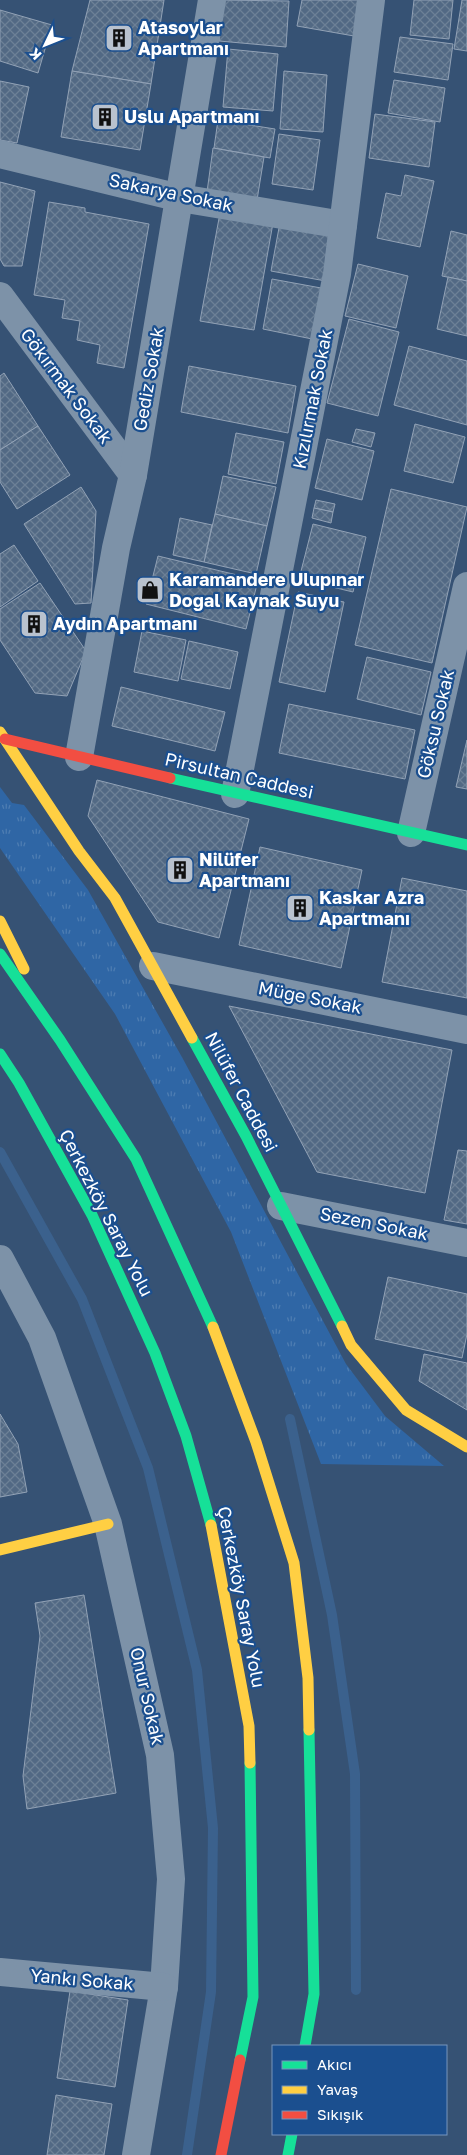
<svg xmlns="http://www.w3.org/2000/svg" width="467" height="2155" font-family="'Golos Text',sans-serif">
  <style>
    .grass { fill: url(#grass-tufts) }
    .lines { fill: none; stroke-linecap: round; stroke-linejoin: round }
    .stream { stroke: #3b618d; stroke-width: 10 }
    .building { fill: url(#building-cross-hatch); stroke: #92a2b6 }
    .street { stroke: #7d92a8; stroke-width: 28 }
    .fast { stroke: #16e098; stroke-width: 11 }
    .slow { stroke: #ffcf43; stroke-width: 11 }
    .jam { stroke: #f24e42; stroke-width: 11 }
    .labels { text-anchor: middle; stroke-width: 4.5; stroke-linejoin: round; paint-order: stroke }
    .poi-label { font-size: 18px; font-weight: bold; fill: #fff; stroke: #1b4f8f; text-anchor: start }
    .street-label { font-size: 18px; fill: #fff; stroke: #1b4f8f }
  </style>
  <defs>
    <pattern id="grass-tufts" width="24" height="20" patternUnits="userSpaceOnUse" patternTransform="scale(1.25)"><rect width="24" height="20" fill="#2f66a5"/><path d="M3 7l-1-3M5 7V3M7 7l1-3M15 17l-1-3M17 17v-4M19 17l1-3" fill="none" stroke="#4e7db2"/></pattern>
    <pattern id="building-cross-hatch" width="8" height="8" patternUnits="userSpaceOnUse" patternTransform="scale(1.25)"><rect width="8" height="8" fill="#526984"/><path d="M0 0l8 8M0 8l8-8" fill="none" stroke="#6c8096"/></pattern>
  </defs>
  <rect width="100%" height="100%" fill="#365274"/>
  <path class="grass" d="M0,787L12,803L24,805L88,890L183,1059L346,1364L385,1416L444,1466L321,1464L231,1232L115,1014L0,848Z"/>
  <g class="lines">
    <g class="stream">
      <path d="M0,1152L82,1299L148,1468L197,1670L213,1828L211,1992L187,2155"/>
      <path d="M290,1419L332,1615L355,1774L356,1990"/>
    </g>
  </g>
  <g class="building">
    <path d="M90,0H164L151,84L72,71Z"/>
    <path d="M221,0L289,1L286,47L219,41Z"/>
    <path d="M302,0H360L354,36L297,26Z"/>
    <path d="M414,0H453L449,39L410,35Z"/>
    <path d="M462,0H467V51L454,49Z"/>
    <path d="M0,10L52,25L38,73L0,61Z"/>
    <path d="M400,37L453,44L448,80L394,72Z"/>
    <path d="M228,49L278,54L273,111L223,107Z"/>
    <path d="M72,71L151,84L140,150L61,137Z"/>
    <path d="M284,71L327,75L323,132L280,129Z"/>
    <path d="M394,80L445,88L440,122L388,113Z"/>
    <path d="M0,81L29,87L17,143L0,140Z"/>
    <path d="M375,114L435,122L429,167L369,158Z"/>
    <path d="M218,120L275,129L270,158L214,148Z"/>
    <path d="M279,134L320,140L313,190L272,184Z"/>
    <path d="M213,148L264,157L257,200L207,192Z"/>
    <path d="M405,175L434,181L420,247L377,238L386,193L401,196Z"/>
    <path d="M0,182L35,191L22,266H4L0,259Z"/>
    <path d="M49,202L85,208V212L149,224L124,368L97,363L100,345L77,340L80,321L62,318L65,300L34,295Z"/>
    <path d="M220,213L273,223L254,330L200,321Z"/>
    <path d="M281,217L340,228L331,282L271,271Z"/>
    <path d="M451,231L467,235V281L442,276Z"/>
    <path d="M358,264L408,276L396,328L345,316Z"/>
    <path d="M448,277L467,281V336L437,329Z"/>
    <path d="M272,279L332,290L322,341L263,329Z"/>
    <path d="M349,319L399,332L378,416L327,403Z"/>
    <path d="M409,346L467,361V425L394,405Z"/>
    <path d="M189,366L296,386L288,433L181,412Z"/>
    <path d="M4,373L38,426L0,450V376Z"/>
    <path d="M415,424L465,437L453,483L404,471Z"/>
    <path d="M38,426L70,475L17,509L0,482V450Z"/>
    <path d="M356,429L375,433L371,447L352,442Z"/>
    <path d="M236,433L284,442L276,484L228,474Z"/>
    <path d="M327,439L374,451L362,500L315,488Z"/>
    <path d="M223,476L276,487L267,526L215,514Z"/>
    <path d="M81,487L96,511L91,603L75,604L24,524Z"/>
    <path d="M391,489L467,507L432,663L355,645Z"/>
    <path d="M316,500L335,504L333,512L314,508Z"/>
    <path d="M314,508L333,512L331,523L312,518Z"/>
    <path d="M215,514L267,526L256,574L204,562Z"/>
    <path d="M180,518L212,525L204,562L173,555Z"/>
    <path d="M313,524L366,537L353,592L299,579Z"/>
    <path d="M14,545L38,581L0,607V554Z"/>
    <path d="M158,556L258,580L246,629L146,604Z"/>
    <path d="M40,583L86,651L67,696L35,693L0,640V609Z"/>
    <path d="M298,592L344,602L325,692L279,682Z"/>
    <path d="M142,631L186,640L178,681L134,672Z"/>
    <path d="M189,641L238,652L230,689L181,679Z"/>
    <path d="M367,657L431,672L421,715L357,699Z"/>
    <path d="M121,687L225,712L215,751L112,726Z"/>
    <path d="M289,704L415,730L405,779L279,753Z"/>
    <path d="M467,740V789L456,787Z"/>
    <path d="M97,780L249,819L219,938L158,922L88,816Z"/>
    <path d="M260,847L362,870L341,968L239,945Z"/>
    <path d="M402,878L467,891V998L382,982Z"/>
    <path d="M229,1006L452,1050L425,1193L317,1172Z"/>
    <path d="M458,1150L467,1151V1224L444,1220Z"/>
    <path d="M388,1277L467,1294V1334L462,1358L375,1339Z"/>
    <path d="M424,1354L467,1363V1410L419,1381Z"/>
    <path d="M0,1414L18,1444L27,1492L0,1497Z"/>
    <path d="M84,1595L116,1793L27,1809L23,1776L40,1636L35,1603Z"/>
    <path d="M70,1991L128,2000L115,2087L57,2078Z"/>
    <path d="M56,2095L112,2104L104,2155H47Z"/>
  </g>
  <g class="lines">
    <g class="street">
      <path d="M0,154L180,198L343,225"/>
      <path d="M0,296L133,475"/>
      <path d="M79,757L116,548L133,475L212,0"/>
      <path d="M235,794L337,274L371,0"/>
      <path d="M411,833L467,586"/>
      <path d="M153,966L467,1030"/>
      <path d="M281,1206L467,1243"/>
      <path d="M0,1259L42,1338L108,1524L160,1755L171,1879L164,1987L136,2155"/>
      <path d="M0,1972L164,1987"/>
    </g>
    <g class="fast">
      <path d="M170,778L467,845"/>
      <path d="M0,954L60,1040L136,1159L213,1327"/>
      <path d="M192,1038L246,1136L342,1326"/>
      <path d="M0,1054L19,1083L92,1215L155,1353L186,1436L211,1525"/>
      <path d="M305,2046L314,1994L309,1730"/>
      <path d="M240,2060L253,1997L250,1763"/>
      <path d="M288,2155L292,2134"/>
    </g>
    <g class="slow">
      <path d="M0,732L79,851L115,898L192,1038"/>
      <path d="M0,921L24,969"/>
      <path d="M342,1326L351,1345L406,1410L467,1447"/>
      <path d="M213,1327L256,1442L294,1563L308,1678L309,1730"/>
      <path d="M211,1525L249,1726L250,1763"/>
      <path d="M0,1550L108,1524"/>
    </g>
    <g class="jam">
      <path d="M5,739L170,778"/>
      <path d="M221,2155L240,2060"/>
    </g>
  </g>
  <defs>
    <symbol id="building-square" viewBox="-11 -11 22 22"><rect x="-9" y="-9" width="18" height="18" rx="4" fill="#b9c2ce" stroke="#1b4f8f"/><path d="M-4-6H4V6H1V3H-1V6H-4ZM-2.5-4.3h1.7v1.8h-1.7ZM.8-4.3h1.7v1.8H.8ZM-2.5-1h1.7V.8h-1.7ZM.8-1h1.7V.8H.8Z" fill="#111"/></symbol>
    <symbol id="shop-square" viewBox="-11 -11 22 22"><rect x="-9" y="-9" width="18" height="18" rx="4" fill="#b9c2ce" stroke="#1b4f8f"/><path d="M-5-2.5h2.3a2.7 3.5 0 0 1 5.4 0H5L5.5 6h-11ZM-1.5-2.5h3a1.5 2.3 0 0 0-3 0Z" fill="#111"/></symbol>
  </defs>
  <g fill-rule="evenodd">
    <use href="#building-square" x="103" y="22" width="32" height="32"/>
    <use href="#building-square" x="89" y="101" width="32" height="32"/>
    <use href="#shop-square" x="134" y="574" width="32" height="32"/>
    <use href="#building-square" x="18" y="608" width="32" height="32"/>
    <use href="#building-square" x="164" y="854" width="32" height="32"/>
    <use href="#building-square" x="284" y="892" width="32" height="32"/>
  </g>
  <g class="labels">
    <g class="poi-label">
      <text x="138" y="34">Atasoylar<tspan x="138" dy="21">Apartmanı</tspan></text>
      <text x="124" y="123">Uslu Apartmanı</text>
      <text x="169" y="586">Karamandere Ulupınar<tspan x="169" dy="21">Doğal Kaynak Suyu</tspan></text>
      <text x="53" y="630">Aydın Apartmanı</text>
      <text x="199" y="866">Nilüfer<tspan x="199" dy="21">Apartmanı</tspan></text>
      <text x="319" y="904">Kaskar Azra<tspan x="319" dy="21">Apartmanı</tspan></text>
    </g>
    <g class="street-label">
      <text transform="translate(171 193) rotate(12)" y="6">Sakarya Sokak</text>
      <text transform="translate(149 379) rotate(-80)" y="6">Gediz Sokak</text>
      <text transform="translate(66 386) rotate(53)" y="6">Gökırmak Sokak</text>
      <text transform="translate(313 399) rotate(-79)" y="6">Kızılırmak Sokak</text>
      <text transform="translate(436 724) rotate(-77)" y="6">Göksu Sokak</text>
      <text transform="translate(239 776) rotate(13)" y="6">Pirsultan Caddesi</text>
      <text transform="translate(310 998) rotate(11)" y="6">Müge Sokak</text>
      <text transform="translate(241 1092) rotate(62)" y="6">Nilüfer Caddesi</text>
      <text transform="translate(106 1213) rotate(63)" y="6">Çerkezköy Saray Yolu</text>
      <text transform="translate(374 1224) rotate(11)" y="6">Sezen Sokak</text>
      <text transform="translate(241 1597) rotate(79)" y="6">Çerkezköy Saray Yolu</text>
      <text transform="translate(147 1696) rotate(77)" y="6">Onur Sokak</text>
      <text transform="translate(82 1980) rotate(5)" y="6">Yankı Sokak</text>
    </g>
  </g>
  <rect x="272" y="2045" width="175" height="90" fill="#1b4f8f" stroke="#7695bc"/>
  <rect x="282" y="2061" width="25" height="8" fill="#16e098" stroke="#7695bc"/>
  <text x="317" y="2070" font-size="15" fill="#ffffff">Akıcı</text>
  <rect x="282" y="2086" width="25" height="8" fill="#ffcf43" stroke="#7695bc"/>
  <text x="317" y="2095" font-size="15" fill="#ffffff">Yavaş</text>
  <rect x="282" y="2111" width="25" height="8" fill="#f24e42" stroke="#7695bc"/>
  <text x="317" y="2120" font-size="15" fill="#ffffff">Sıkışık</text>
  <g transform="translate(45 45) rotate(227)" stroke="#1b4f8f" stroke-width="4" paint-order="stroke">
  <path d="M0-4L9 19L0 12L-9 19Z" fill="#ffffff"/>
  <text y="-8" font-size="14" font-weight="bold" text-anchor="middle" fill="#ffffff">K</text>
  </g>
</svg>
